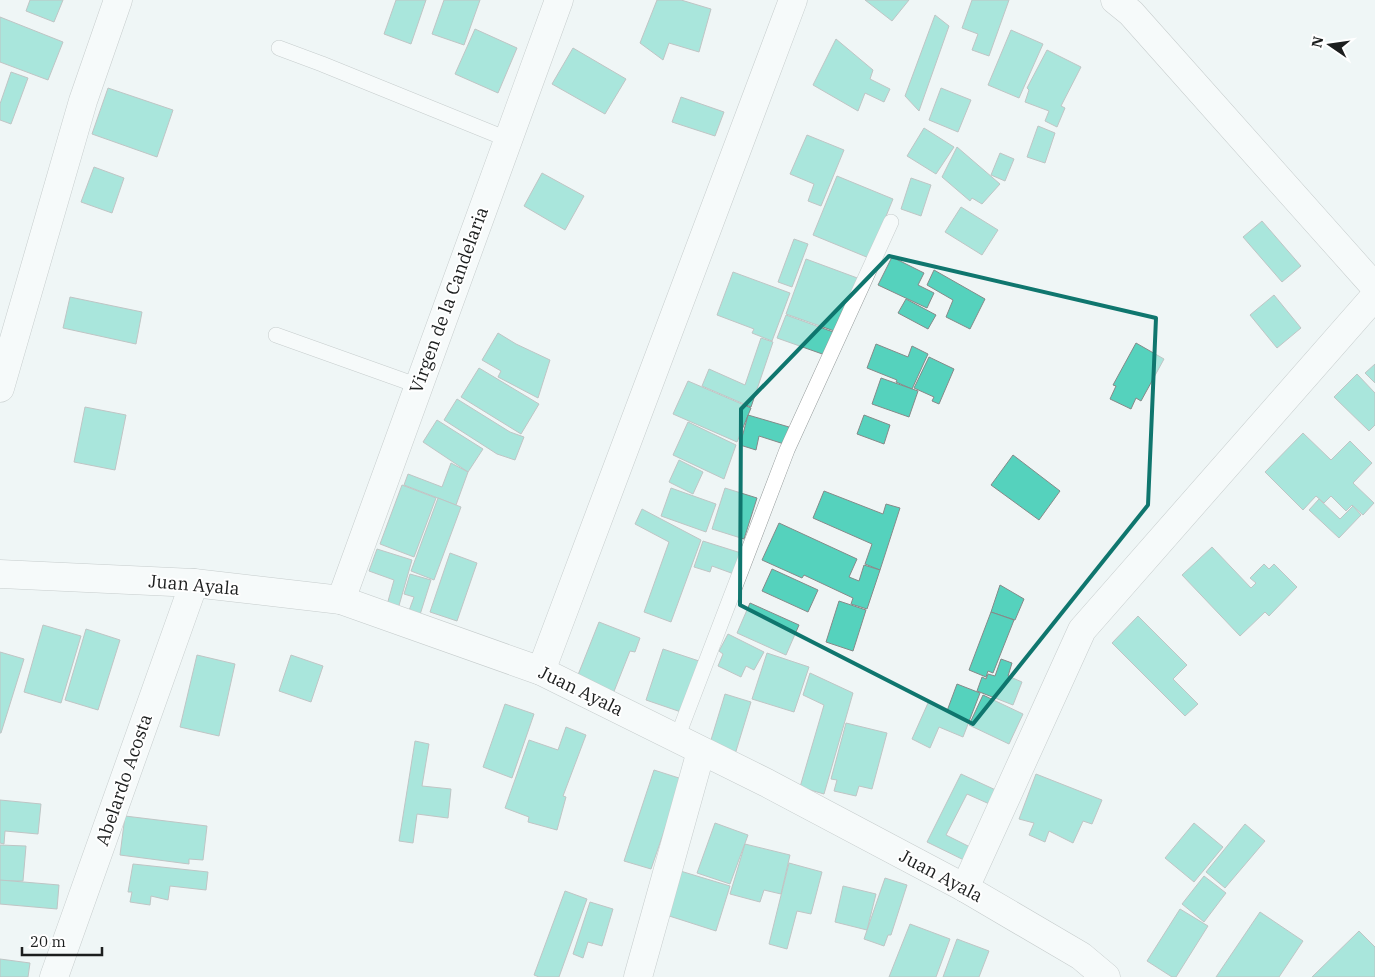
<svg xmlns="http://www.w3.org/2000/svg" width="1375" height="977" font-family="'IBM Plex Serif',serif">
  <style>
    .building { fill: #55d2bd; stroke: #858a89 }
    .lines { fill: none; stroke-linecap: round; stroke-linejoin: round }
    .service-casing { stroke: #969c9c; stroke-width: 16 }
    .minor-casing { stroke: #969c9c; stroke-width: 29 }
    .service { stroke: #fff; stroke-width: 15 }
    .minor { stroke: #fff; stroke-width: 28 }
    .marked { fill: none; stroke: #0f766e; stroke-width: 4; stroke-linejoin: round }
    .labels { text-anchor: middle; stroke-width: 4; stroke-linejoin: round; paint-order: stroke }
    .street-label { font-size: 18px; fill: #1c1e1e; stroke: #fff }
  </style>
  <rect width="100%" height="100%" fill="#eff5f5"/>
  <g class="building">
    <path d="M30,0H63L54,22L26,11Z"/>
    <path d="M396,0H426L411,44L384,34Z"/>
    <path d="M444,0H480L464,45L432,34Z"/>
    <path d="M657,0H681L711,9L699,52L669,43L663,60L640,43Z"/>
    <path d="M865,0H909L892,21Z"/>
    <path d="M972,0H1009L989,56L972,50L978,34L962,28Z"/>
    <path d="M935,15L949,26L919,111L905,96Z"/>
    <path d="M0,17L63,42L48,80L0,62Z"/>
    <path d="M475,29L517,48L498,93L455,74Z"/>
    <path d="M1011,30L1043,44L1019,98L988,85Z"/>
    <path d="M836,39L873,70L870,79L890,89L884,102L865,93L858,111L813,85Z"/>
    <path d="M573,48L626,79L605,114L552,84Z"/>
    <path d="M1047,50L1081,67L1061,106L1065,108L1057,127L1045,121L1049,111L1025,102L1029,90L1027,88Z"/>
    <path d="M11,72L28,78L11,124L0,120V104Z"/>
    <path d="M108,88L173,110L157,157L92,134Z"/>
    <path d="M941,88L971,100L958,132L929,120Z"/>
    <path d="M681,97L724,112L715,136L672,122Z"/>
    <path d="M1038,126L1055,133L1045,163L1027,157Z"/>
    <path d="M924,128L954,147L936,174L907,156Z"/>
    <path d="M807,135L844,150L821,206L808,201L814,184L790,174Z"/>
    <path d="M957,147L1000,184L982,204L972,198L970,201L942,177Z"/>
    <path d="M1000,153L1014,159L1005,181L991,175Z"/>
    <path d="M94,167L124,178L112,213L81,202Z"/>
    <path d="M542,173L584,196L565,230L524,206Z"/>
    <path d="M837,176L893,199L869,258L813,235Z"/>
    <path d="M911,178L931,185L921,216L901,209Z"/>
    <path d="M961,207L998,230L982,255L945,232Z"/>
    <path d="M1262,221L1301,266L1282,282L1243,237Z"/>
    <path d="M794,239L808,244L792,287L778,282Z"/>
    <path d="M892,257L924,273L918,285L934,293L927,308L878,285Z"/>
    <path d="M806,259L860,279L840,333L786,314Z"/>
    <path d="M934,270L985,299L970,329L946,317L953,300L927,285Z"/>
    <path d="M733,272L790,293L772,341L752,333L754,329L717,315Z"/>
    <path d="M1274,295L1301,328L1277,348L1250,315Z"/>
    <path d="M70,297L142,312L136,344L63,328Z"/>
    <path d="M906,299L936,315L928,329L898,313Z"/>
    <path d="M786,315L836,333L828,356L777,338Z"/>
    <path d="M498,333L516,344L550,360L538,398L498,377L501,371L482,360Z"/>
    <path d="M761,338L773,342L751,407L702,386L709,369L745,385Z"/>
    <path d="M1136,343L1164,359L1141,401L1136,398L1131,409L1110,399L1116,386L1113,385Z"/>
    <path d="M876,344L908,357L912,346L928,354L912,389L896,382L897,380L867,368Z"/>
    <path d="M929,357L954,369L939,404L932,401L934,397L914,388Z"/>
    <path d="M1375,364V383L1365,373Z"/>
    <path d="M479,368L539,404L521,434L461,397Z"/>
    <path d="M1357,374L1375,393V425L1369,431L1334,397Z"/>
    <path d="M881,378L918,391L909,417L872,404Z"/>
    <path d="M688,381L751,408L737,442L673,414Z"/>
    <path d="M457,399L510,432L524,437L515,460L497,454L444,420Z"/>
    <path d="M85,407L126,415L115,470L74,462Z"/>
    <path d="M748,415L789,427L784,444L759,436L756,450L740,445Z"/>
    <path d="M864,415L890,425L884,444L857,434Z"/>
    <path d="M437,420L483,449L468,472L423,442Z"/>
    <path d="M688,422L736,445L724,479L673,455Z"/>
    <path d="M1303,433L1331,460L1350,441L1372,463L1353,483L1374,503L1363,515L1352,505L1346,511L1331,496L1324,503L1316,496L1303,510L1265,472Z"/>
    <path d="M1013,455L1060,491L1039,520L991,485Z"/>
    <path d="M679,460L703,472L693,494L669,482Z"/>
    <path d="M451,463L468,472L456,505L404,485L408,474L442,487Z"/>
    <path d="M402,485L436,498L414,557L380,544Z"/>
    <path d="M671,488L716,504L706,532L661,516Z"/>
    <path d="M725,488L757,498L744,539L712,529Z"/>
    <path d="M824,491L883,514L886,504L900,508L880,570L865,564L872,544L813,518Z"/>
    <path d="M438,498L461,507L434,580L411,571Z"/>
    <path d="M1319,499L1340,519L1353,506L1361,515L1339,538L1309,510Z"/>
    <path d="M642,509L701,540L671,622L644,612L669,542L635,524Z"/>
    <path d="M779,523L857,559L849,577L859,581L864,565L880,570L867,609L851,604L853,598L804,575L802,578L762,560Z"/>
    <path d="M703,541L741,553L734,574L712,566L710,572L694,567Z"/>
    <path d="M1212,547L1251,588L1256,583L1250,578L1264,564L1269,569L1274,564L1297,587L1269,616L1265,612L1240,636L1182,575Z"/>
    <path d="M377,549L412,560L396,616L385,612L394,580L369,571Z"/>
    <path d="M450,553L477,563L457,621L430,612Z"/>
    <path d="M772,569L818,590L808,612L762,591Z"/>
    <path d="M410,574L431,580L418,621L407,616L414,597L404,594Z"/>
    <path d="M1000,585L1024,599L1015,620L991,612Z"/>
    <path d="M839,601L866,610L853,651L826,642Z"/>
    <path d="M750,603L799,625L786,655L737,633Z"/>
    <path d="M991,612L1014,620L993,673L988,671L986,677L969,670Z"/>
    <path d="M1138,616L1187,665L1173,679L1198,704L1185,716L1112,643Z"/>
    <path d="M599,622L640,638L635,652L630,651L611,699L574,685Z"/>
    <path d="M43,625L81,636L61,703L24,692Z"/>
    <path d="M86,629L120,640L98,710L65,700Z"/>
    <path d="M728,634L764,652L754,670L746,666L741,677L718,666L723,654L719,651Z"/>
    <path d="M663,649L702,662L684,713L646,700Z"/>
    <path d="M0,652L24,659L1,733H0Z"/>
    <path d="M767,653L809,667L794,712L752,699Z"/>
    <path d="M197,655L235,664L219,736L180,727Z"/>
    <path d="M291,655L323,666L311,702L279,691Z"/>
    <path d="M1001,659L1012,663L1008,676L1022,682L1013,705L977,691L982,677L986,679L988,674L995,676Z"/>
    <path d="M810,673L853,693L824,794L800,787L824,705L803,695Z"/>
    <path d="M957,684L980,693L963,737L939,727L930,748L912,739L928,703L947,711Z"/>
    <path d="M725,694L751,702L733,761L707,753Z"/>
    <path d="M983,695L1023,714L1009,744L969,725Z"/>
    <path d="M505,704L534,714L512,778L483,767Z"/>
    <path d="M846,723L887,733L872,789L859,786L856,796L834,791L837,780L831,779Z"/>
    <path d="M566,727L586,735L563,796L566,797L557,830L528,822L529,817L505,808L529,740L558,750Z"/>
    <path d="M415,741L429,744L422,786L451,789L448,818L417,814L413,843L399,841Z"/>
    <path d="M654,770L682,779L651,869L624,861Z"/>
    <path d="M961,774L1000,792L994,806L967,794L946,835L972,848L966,861L927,842Z"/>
    <path d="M1036,774L1102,800L1092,824L1083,821L1073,843L1049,831L1045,842L1029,835L1034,823L1019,819Z"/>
    <path d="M0,800L41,804L38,834L5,831L4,844L0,843Z"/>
    <path d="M125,816L207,826L203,860L189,859V864L120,855Z"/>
    <path d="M715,823L748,835L730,884L697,873Z"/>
    <path d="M1194,823L1223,847L1194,882L1165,858Z"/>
    <path d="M1245,824L1265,841L1225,888L1206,872Z"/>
    <path d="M745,844L790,855L781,894L764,890L760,902L730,894Z"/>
    <path d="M0,845L26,846L23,881H0Z"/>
    <path d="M789,863L822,872L811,914L797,911L787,949L769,944Z"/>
    <path d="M133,864L208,872L206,890L170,886L168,900L151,896L150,905L130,902L132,892H128Z"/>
    <path d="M677,870L730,886L716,931L663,914Z"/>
    <path d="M1204,876L1226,893L1204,922L1182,904Z"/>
    <path d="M885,878L907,885L891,935H888L884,946L864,939Z"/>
    <path d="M0,880L59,885L57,909L0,904Z"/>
    <path d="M843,886L876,894L867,930L835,922Z"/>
    <path d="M565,891L587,899L559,977H539L534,975Z"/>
    <path d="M590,902L613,909L602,946L588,942L583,958L573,954Z"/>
    <path d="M1180,909L1208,926L1176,977H1172L1147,961Z"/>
    <path d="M1260,912L1303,941L1279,977H1216Z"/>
    <path d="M910,924L950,939L936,977H889Z"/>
    <path d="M1359,931L1375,947V977H1312Z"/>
    <path d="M957,939L989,951L979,977H943Z"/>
    <path d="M0,959L30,963L28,977H0Z"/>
  </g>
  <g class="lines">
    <defs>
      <g id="service">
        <path d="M279,48L322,64L507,139"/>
        <path d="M276,335L419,386"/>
        <path d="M677,738L787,450L891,222"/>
      </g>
      <g id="minor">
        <path d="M1115,0L1131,13L1375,287"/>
        <path d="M0,388L83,101L118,0"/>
        <path d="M0,574L194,583L341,600L541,671L767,783L965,888L1081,956L1106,977"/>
        <path d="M341,600L559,0"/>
        <path d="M541,671L793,0"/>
        <path d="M965,888L1082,630L1375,296"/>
        <path d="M54,977L194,583"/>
        <path d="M638,977L701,751"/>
      </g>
    </defs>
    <use href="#service" class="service-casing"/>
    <use href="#minor" class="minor-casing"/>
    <use href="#service" class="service"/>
    <use href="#minor" class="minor"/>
  </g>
  <path d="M0 0H1375V977H0ZM889,256L1156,318L1148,505L973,724L740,605L741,409Z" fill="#eff5f5" fill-opacity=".55" fill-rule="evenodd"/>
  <path class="marked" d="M889,256L1156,318L1148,505L973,724L740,605L741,409Z"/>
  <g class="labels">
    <g class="street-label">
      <text transform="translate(449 300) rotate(-70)" y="6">Virgen de la Candelaria</text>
      <text transform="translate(194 585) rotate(5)" y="6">Juan Ayala</text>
      <text transform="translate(581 691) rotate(26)" y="6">Juan Ayala</text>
      <text transform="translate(124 780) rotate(-71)" y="6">Abelardo Acosta</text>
      <text transform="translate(941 876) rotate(28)" y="6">Juan Ayala</text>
    </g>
  </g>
  <g transform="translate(1330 45) rotate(283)" stroke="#ffffff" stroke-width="4" paint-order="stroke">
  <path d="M0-4L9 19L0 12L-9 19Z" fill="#1c1e1e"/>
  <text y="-8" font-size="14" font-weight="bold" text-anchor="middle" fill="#1c1e1e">N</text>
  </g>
  <path d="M22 947v8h80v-8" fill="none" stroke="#1c1e1e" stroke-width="2.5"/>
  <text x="30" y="947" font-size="15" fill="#1c1e1e" stroke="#ffffff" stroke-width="4" paint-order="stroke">20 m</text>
</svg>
